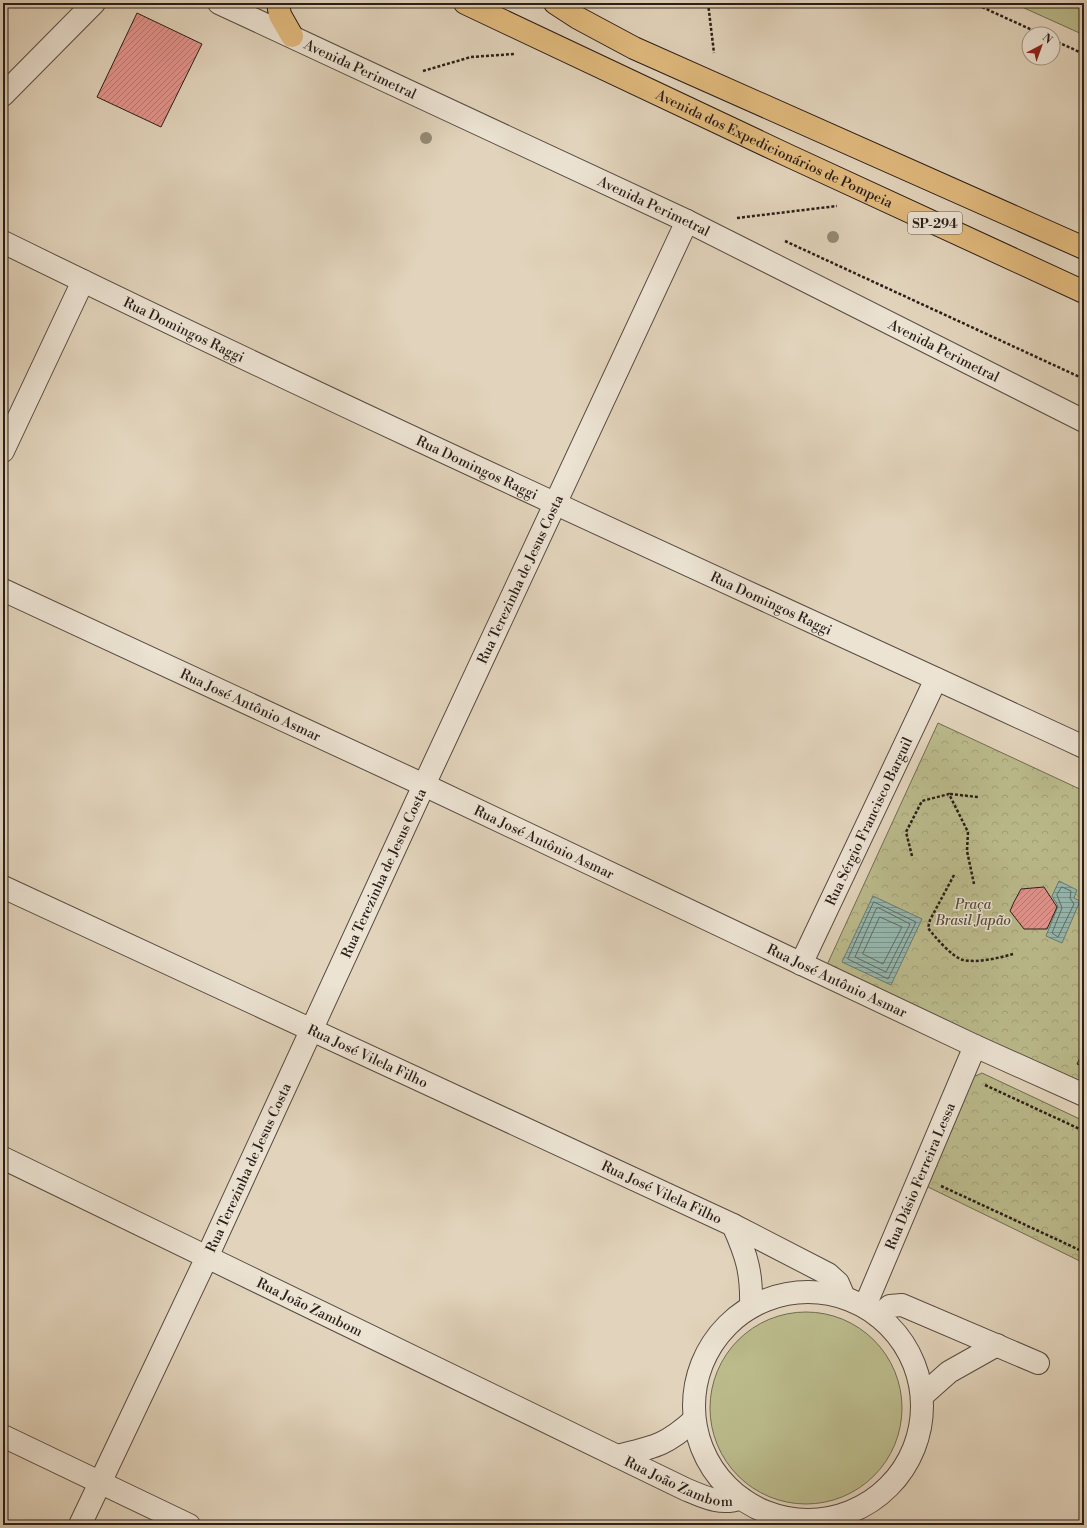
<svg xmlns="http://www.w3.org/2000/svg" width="1087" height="1528" font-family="'Libre Bodoni',serif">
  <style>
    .green { fill: #bbbb8c; stroke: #726c52 }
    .forest { fill: url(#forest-crowns); stroke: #726c52 }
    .water { fill: url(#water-rules); stroke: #6a7a73 }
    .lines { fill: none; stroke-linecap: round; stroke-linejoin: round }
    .shore { stroke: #606b64; stroke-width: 1 }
    .building { fill: url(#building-hatch); stroke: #2a1e19 }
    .minor-casing { stroke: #584c42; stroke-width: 24 }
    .highway-casing { stroke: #2a1e19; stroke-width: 24 }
    .path { stroke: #2a1e19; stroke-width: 2.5; stroke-dasharray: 3 2; stroke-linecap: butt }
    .minor { stroke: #ece3d3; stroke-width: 22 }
    .highway { stroke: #e1ba7e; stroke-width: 22 }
    .tree { fill: #958a76 }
    .labels { text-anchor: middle; stroke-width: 3; stroke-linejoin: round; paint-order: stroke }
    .shield { fill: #ece3d3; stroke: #645951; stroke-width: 1 }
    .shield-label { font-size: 13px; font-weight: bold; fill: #2a1e19 }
    .street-label { font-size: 14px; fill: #2a1e19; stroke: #ece3d3 }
    .park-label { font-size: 14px; font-style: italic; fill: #564d3c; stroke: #ece3d3 }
  </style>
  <defs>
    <pattern id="forest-crowns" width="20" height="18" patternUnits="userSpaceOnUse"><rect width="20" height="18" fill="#bbbb8c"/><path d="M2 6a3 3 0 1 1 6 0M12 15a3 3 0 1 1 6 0" fill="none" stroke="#a1a078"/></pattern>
    <pattern id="water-rules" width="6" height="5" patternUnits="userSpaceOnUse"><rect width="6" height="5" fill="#95b8af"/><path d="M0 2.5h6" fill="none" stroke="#7a958e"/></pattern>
    <pattern id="building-hatch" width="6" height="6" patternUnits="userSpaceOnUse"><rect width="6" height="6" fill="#e4948d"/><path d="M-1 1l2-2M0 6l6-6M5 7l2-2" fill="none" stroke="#b97872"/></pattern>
  </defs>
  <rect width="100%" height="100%" fill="#e2d4bc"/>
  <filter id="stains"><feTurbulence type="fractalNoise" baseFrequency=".005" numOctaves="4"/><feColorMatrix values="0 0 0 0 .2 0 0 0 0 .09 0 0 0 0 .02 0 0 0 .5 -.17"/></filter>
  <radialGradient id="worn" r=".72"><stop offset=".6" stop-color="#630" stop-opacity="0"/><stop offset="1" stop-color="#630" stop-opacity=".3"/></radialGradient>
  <g class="green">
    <path d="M1013,3H1084V35Z"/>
    <circle cx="806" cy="1408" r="96"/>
  </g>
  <g class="forest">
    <path d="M938,723L1084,791V1087L826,967Z"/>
    <path d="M982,1073L1084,1121V1263L924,1185L973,1077Z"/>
  </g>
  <g class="water">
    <path d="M1059,881L1077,890L1074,898L1080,901L1062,943L1046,936L1058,906L1052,896Z"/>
    <path d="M873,896L922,919L891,985L842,962Z"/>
  </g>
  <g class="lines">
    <g class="shore">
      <path d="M1062,887L1071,891L1070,898L1074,904L1058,937L1052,933L1062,908L1057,895Z"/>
      <path d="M874,902L916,922L888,979L848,959Z"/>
      <path d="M879,908L910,924L886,972L855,957L876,909Z"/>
      <path d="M880,917L902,927L883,964L863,954Z"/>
    </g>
  </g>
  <g class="building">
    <path d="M137,13L202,44L161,127L97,97Z"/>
    <path d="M1044,887L1057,907L1047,929H1024L1010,911L1014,902L1021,889Z"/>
    <path d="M1084,1050V1067L1077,1064Z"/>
  </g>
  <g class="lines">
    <defs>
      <g id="minor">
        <path id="s1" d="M219,3L687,221L1084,421"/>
        <path d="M3,95L94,3"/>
        <path id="s2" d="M3,242C360,417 723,580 1084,747"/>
        <path d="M3,451L83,281"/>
        <path id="s3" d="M3,590L424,785L975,1046L1084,1095"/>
        <path id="s4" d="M3,887L733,1225L828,1274L838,1283L844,1297"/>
        <path id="s5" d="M801,964L936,679"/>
        <path id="s6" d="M3,1158L685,1489C704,1497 721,1506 741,1498"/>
        <path d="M733,1225C747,1256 752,1273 751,1307"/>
        <circle cx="808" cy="1406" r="114"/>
        <path id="s7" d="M865,1306L975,1046"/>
        <path d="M878,1316L890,1306L902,1305L1038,1363"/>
        <path d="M922,1396L949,1372L997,1345"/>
        <path d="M3,1436L189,1525"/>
        <path d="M617,1456C654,1447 665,1446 694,1420"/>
        <path id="s8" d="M80,1525L207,1257L424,785L687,221"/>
      </g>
      <g id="highway">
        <path d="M278,3L280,15L292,36"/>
        <path id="s9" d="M465,3L787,155L1084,292"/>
        <path d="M555,3L578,18L634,48L1084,248"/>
      </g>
    </defs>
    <use href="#minor" class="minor-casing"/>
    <use href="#highway" class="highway-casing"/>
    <g class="path">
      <path d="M708,3L714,53"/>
      <path d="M973,3L1041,34"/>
      <path d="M1053,40L1084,54"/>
      <path d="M423,71L471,57L514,54"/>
      <path d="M737,218L837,206"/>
      <path d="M785,241L1084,379"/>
      <path d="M950,794L978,797"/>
      <path d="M912,856L906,832L922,801L949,794L968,832L967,851L974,884"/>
      <path d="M954,875L930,920L928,928C935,937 952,957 963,960C979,963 998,958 1013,954"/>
      <path d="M985,1085L1084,1131"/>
      <path d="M941,1186L1084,1252"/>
    </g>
    <use href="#minor" class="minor"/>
    <use href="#highway" class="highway"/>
  </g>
  <g class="tree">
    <circle cx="426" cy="138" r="6"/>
    <circle cx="833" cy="237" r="6"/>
  </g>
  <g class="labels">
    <rect class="shield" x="908" y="212" width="54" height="22" rx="3"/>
    <g class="shield-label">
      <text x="935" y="228">SP-294</text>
    </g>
    <g class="street-label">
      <text dy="5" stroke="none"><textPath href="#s1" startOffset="156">Avenida Perimetral</textPath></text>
      <text dy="5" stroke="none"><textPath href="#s9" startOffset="342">Avenida dos Expedicionários de Pompeia</textPath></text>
      <text dy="5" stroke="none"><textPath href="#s1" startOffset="480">Avenida Perimetral</textPath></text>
      <text dy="5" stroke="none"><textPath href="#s2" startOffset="201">Rua Domingos Raggi</textPath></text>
      <text dy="5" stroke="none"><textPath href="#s1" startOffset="804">Avenida Perimetral</textPath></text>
      <text dy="5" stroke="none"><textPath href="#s2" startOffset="525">Rua Domingos Raggi</textPath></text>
      <text dy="5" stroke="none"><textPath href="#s8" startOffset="1043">Rua Terezinha de Jesus Costa</textPath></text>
      <text dy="5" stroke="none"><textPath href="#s2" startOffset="849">Rua Domingos Raggi</textPath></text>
      <text dy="5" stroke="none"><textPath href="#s3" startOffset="273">Rua José Antônio Asmar</textPath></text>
      <text dy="5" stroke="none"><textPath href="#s5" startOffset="158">Rua Sérgio Francisco Barguil</textPath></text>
      <text dy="5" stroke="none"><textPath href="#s3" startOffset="597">Rua José Antônio Asmar</textPath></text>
      <text dy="5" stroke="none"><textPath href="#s8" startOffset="719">Rua Terezinha de Jesus Costa</textPath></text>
      <text dy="5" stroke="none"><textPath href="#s3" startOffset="921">Rua José Antônio Asmar</textPath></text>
      <text dy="5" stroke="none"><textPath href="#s4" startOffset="402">Rua José Vilela Filho</textPath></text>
      <text dy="5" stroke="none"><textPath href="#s8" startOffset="395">Rua Terezinha de Jesus Costa</textPath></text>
      <text dy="5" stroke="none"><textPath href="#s7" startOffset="141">Rua Dásio Ferreira Lessa</textPath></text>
      <text dy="5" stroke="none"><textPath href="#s4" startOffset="726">Rua José Vilela Filho</textPath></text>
      <text dy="5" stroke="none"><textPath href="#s6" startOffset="341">Rua João Zambom</textPath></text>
      <text dy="5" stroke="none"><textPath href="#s6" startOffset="750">Rua João Zambom</textPath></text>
    </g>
    <g class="park-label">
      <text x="973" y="909">Praça<tspan x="973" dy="16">Brasil Japão</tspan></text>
    </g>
  </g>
  <rect width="1087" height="1528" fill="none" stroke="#e2d4bc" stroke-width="16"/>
  <rect x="4" y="4" width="1079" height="1520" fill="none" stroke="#2a1e19" stroke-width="2"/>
  <rect x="8" y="8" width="1071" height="1512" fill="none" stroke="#2a1e19"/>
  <g transform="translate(1041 46) rotate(41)"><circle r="19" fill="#ece3d3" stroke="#9e9489"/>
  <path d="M0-3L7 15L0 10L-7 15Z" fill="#8f2418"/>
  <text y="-6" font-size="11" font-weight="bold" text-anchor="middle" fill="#2a1e19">N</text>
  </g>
  <rect width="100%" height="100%" filter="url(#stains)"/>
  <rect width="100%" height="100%" fill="url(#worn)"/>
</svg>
